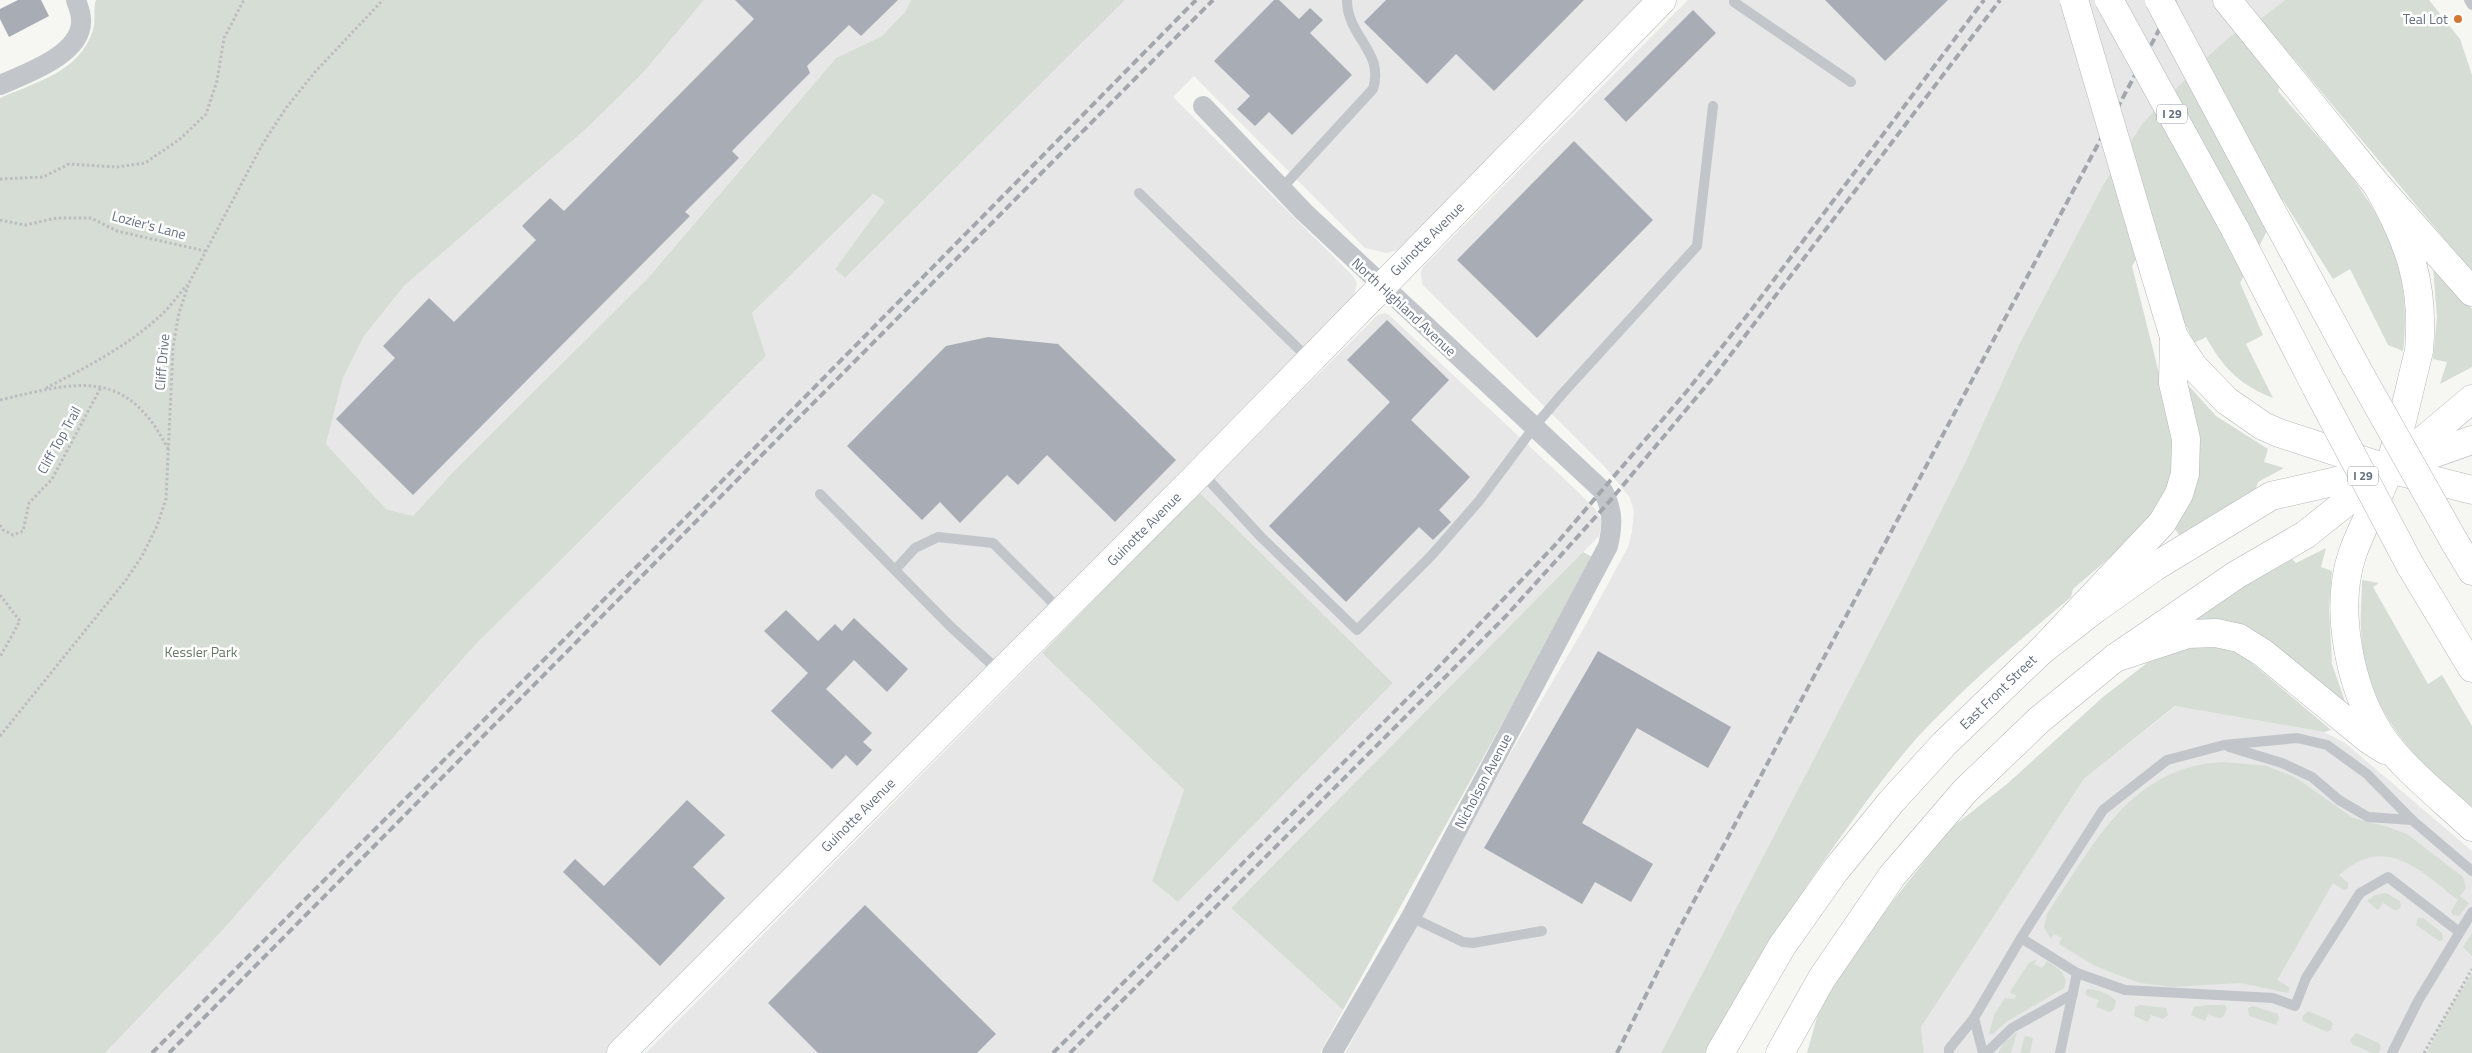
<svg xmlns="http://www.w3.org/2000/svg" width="2472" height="1053" font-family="'Titillium Web',sans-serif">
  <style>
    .built { fill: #e6e7e6 }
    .green { fill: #d6ddd5 }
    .building { fill: #a8adb5 }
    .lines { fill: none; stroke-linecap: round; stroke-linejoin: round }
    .secondary-casing { stroke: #b5b8bd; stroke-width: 29 }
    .primary-casing { stroke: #b5b8bc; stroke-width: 29 }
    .highway-casing { stroke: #b5b7bb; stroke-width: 29 }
    .path { stroke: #bcbdc0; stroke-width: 3; stroke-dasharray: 2.5 2.5; stroke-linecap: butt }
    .lane { stroke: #c2c5c9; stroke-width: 10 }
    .street { stroke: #c2c5c9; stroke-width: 20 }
    .secondary { stroke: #fff; stroke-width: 28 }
    .primary { stroke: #fff; stroke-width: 28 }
    .highway { stroke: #fff; stroke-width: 28 }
    .rail { stroke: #a3a7ad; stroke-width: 4; stroke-dasharray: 8 4; stroke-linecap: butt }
    .highway-bridge-casing { stroke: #b5b7bb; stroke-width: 29; stroke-linecap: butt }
    .highway-bridge { stroke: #fff; stroke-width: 28 }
    .poi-dot { fill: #d67733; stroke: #fff; stroke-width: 2 }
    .labels { text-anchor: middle; stroke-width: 5; stroke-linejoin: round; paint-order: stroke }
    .shield { fill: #fff; stroke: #959ca8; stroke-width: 1 }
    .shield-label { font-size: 12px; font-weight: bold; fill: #677182 }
    .poi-label { font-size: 14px; fill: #677182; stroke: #fff; text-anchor: end }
    .street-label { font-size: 14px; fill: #677182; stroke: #fff }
    .park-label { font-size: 14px; fill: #667a66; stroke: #fff }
  </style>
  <rect width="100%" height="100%" fill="#f6f6f3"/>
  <g class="built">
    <path d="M704,0H911L905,12L882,36L836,58L648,278L455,470L413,516L386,509L326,444L343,378L364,336L404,286L586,129L642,74Z"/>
    <path d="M1125,0H1646L1400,249L1387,253L1365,248L1194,76L1173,97L1353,276L1357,283L1353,301L606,1053H105L220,933L475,645L766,356L752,313L872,194L886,201L835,269L845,278Z"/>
    <path d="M1688,0H2285L2263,18L2130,142L2103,185L2019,345L1964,465L1901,591L1661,1053H1345L1507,759L1584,628L1628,547L1632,532L1634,511L1630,498L1606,468L1422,284L1421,273L1423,267Z"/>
    <path d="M1385,313L1389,315L1575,489L1595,509L1601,519V526L1599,536L1231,908L1343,1010L1320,1053H646L1042,653L1184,790L1152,881L1178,902L1393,683L1199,492L1378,315Z"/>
    <path d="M2176,706L2324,732L2345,743L2472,851V1053H1924L1921,1027L2084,779Z"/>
  </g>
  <g class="green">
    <path d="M96,0H704L642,74L586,129L404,286L364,336L343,378L326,444L386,509L413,516L455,470L648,278L836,58L882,36L905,12L911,0H1125L845,278L835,269L885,201L873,194L752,313L766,356L475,645L220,933L105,1053H0V98C36,82 80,72 93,30C96,20 93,9 96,0Z"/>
    <path d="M2285,0H2429L2460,39L2472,75V272L2294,59L2278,91C2348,172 2418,234 2403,351L2388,345L2350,269L2333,279L2283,200L2240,283L2263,335L2246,344L2273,398C2240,385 2223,368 2206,337L2194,343L2178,308L2153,232L2132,266L2173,429L2172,476L2166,491L2142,530L2073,589L2071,597C2026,635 1980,673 1939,715C1900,753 1869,798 1837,842C1789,910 1745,980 1705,1053H1661L1901,591L1964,465L2019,345L2103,185L2143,123L2205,59L2231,36L2262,18Z"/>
    <path d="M2436,266L2472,309V367L2440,384L2447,362L2433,359L2437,317L2433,267Z"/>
    <path d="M2188,385L2216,416L2268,449L2264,462L2284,468L2258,482L2255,492L2180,536L2172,525L2186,387Z"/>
    <path d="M1199,492L1393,683L1178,902L1152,881L1184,790L1042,653Z"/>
    <path d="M2326,548L2321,567L2332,571L2329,608L2332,664L2349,713L2188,625L2220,600L2291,558L2296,563Z"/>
    <path d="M1583,552L1594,558L1343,1010L1231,908Z"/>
    <path d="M2362,580L2379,583L2373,587L2428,684L2442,675L2472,726V810C2415,758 2365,713 2361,630C2360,613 2362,597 2362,580Z"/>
    <path d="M2204,645L2231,650L2247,659L2331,730L2324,732L2175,706L2084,779L1921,1027L1924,1053H1807L1817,1017L1831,989L1876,922L1951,828L2007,784L2103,697L2156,656L2161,658L2175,651Z"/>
    <path d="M2224,762L2267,766L2296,778L2353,818L2388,827L2407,834L2463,877L2466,888L2460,896L2469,903L2459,916L2453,915L2451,911L2458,900C2420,870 2385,833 2339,875L2348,883V889L2344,890L2333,883L2277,980L2290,988L2288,993L2240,983L2172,987L2140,983L2095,966L2059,944L2062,938L2054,934L2051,939L2044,927L2047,914C2094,845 2130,766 2224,762Z"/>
    <path d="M2386,893L2400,901L2401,906L2398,910H2394L2383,903L2378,910L2367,901L2375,895Z"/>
    <path d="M2418,918H2423L2442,933L2443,940L2439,941L2416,925Z"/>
    <path d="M2472,933V956L2463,947Z"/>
    <path d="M2037,959L2034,964L2042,968L2047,961C2057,968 2070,974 2064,988L2006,1022L1993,1034H1989L1994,1015L2005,998L2015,999L2016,995L2010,993L2011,990L2029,963Z"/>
    <path d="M2472,974V1053H2427L2451,1006Z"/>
    <path d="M2087,989C2095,988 2111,994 2116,1001L2114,1009L2110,1012L2096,1007L2099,1000L2087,996L2085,993Z"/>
    <path d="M2140,1005L2166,1008L2168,1015L2163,1019L2151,1015L2148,1022L2134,1016L2135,1007Z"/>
    <path d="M2208,1005H2225L2227,1009L2223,1017L2219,1018L2208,1014L2205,1021L2191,1015L2194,1007Z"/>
    <path d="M2253,1006L2278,1014L2279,1018L2276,1025L2249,1016L2248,1008Z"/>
    <path d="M2308,1011L2331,1021L2333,1024L2331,1030L2327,1032L2303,1021L2302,1017Z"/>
    <path d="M2017,1032L2011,1053H1998L2004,1043Z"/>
    <path d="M2356,1033L2379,1043L2381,1047L2379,1053H2372L2352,1044L2350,1040Z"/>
    <path d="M2025,1036L2033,1038L2030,1053H2020Z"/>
  </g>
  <g class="building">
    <path d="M18,0H41L49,16L9,37L0,19V9Z"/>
    <path d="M735,0H898L861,36L849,25L807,66L810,73L732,151L739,158L685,212L690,216L413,495L336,419L395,358L383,346L429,298L454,322L536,240L522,226L550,198L564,211L754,19Z"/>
    <path d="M1274,0H1279L1299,19L1310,8L1323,20L1310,33L1352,75L1292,135L1269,112L1255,126L1237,109L1250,96L1214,61Z"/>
    <path d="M1386,0H1584L1494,91L1456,54L1427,84L1364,22Z"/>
    <path d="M1825,0H1948L1885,61Z"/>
    <path d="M1693,10L1716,33L1626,122L1604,99Z"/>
    <path d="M1574,141L1653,220L1537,338L1457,260Z"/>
    <path d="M1387,320L1449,380L1411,420L1470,477L1439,510L1451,522L1433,540L1419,527L1346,602L1269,526L1390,402L1347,360Z"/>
    <path d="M988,337L1058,344L1176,460L1115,522L1047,455L1018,485L1007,475L960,523L940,502L922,520L847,446L946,346Z"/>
    <path d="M786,610L818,641L835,624L842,631L854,618L908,669L887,692L854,660L826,689L872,733L863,742L872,750L857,766L846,755L832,769L771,711L808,673L764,631Z"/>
    <path d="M1598,651L1731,727L1708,768L1637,728L1582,823L1653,864L1631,902L1595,882L1582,904L1484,848Z"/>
    <path d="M687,800L725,835L693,867L725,898L660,966L563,872L575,859L604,886Z"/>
    <path d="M865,905L996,1034L977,1053H818L768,1003Z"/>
  </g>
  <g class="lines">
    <defs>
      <g id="secondary">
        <path d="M2404,464L2472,440"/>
        <path d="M2389,469L2472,399"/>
        <path d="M621,1053L1192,481L1662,0"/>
      </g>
      <g id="primary">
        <path d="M1720,1053L1782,946L1835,871L1891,802L1944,744L2041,651L2095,609L2156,566L2271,496L2385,470"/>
        <path d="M1780,1053L1822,978L1892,876L1965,791L2039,720L2115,658L2236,575L2305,535L2383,473"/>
      </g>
      <g id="highway">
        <path d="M2227,0L2377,185L2472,292"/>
        <path d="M2377,185C2409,242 2425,284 2419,351C2409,390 2401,430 2389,468C2380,498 2362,525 2352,555C2334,610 2350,689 2381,736C2403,769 2443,799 2472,827"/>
        <path d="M2269,206L2356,367"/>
        <path d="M2235,229L2316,387"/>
        <path d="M2146,244L2174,337L2193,366L2227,401L2263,426L2279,433L2389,469L2472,490"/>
        <path d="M2454,541L2472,571"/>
        <path d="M2410,565L2472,668"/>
        <path d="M2041,651L2162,523L2179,494L2185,474L2186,439L2173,383L2174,337"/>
        <path d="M2115,658L2188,634L2216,633L2239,638L2263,653L2368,739L2385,750"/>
      </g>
    </defs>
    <use href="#secondary" class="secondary-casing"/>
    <use href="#primary" class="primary-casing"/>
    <use href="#highway" class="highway-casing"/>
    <g class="path">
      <path d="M0,179L43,177L69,164L117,167L145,163L180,139L206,114L217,81L224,38L244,0"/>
      <path d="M0,220L25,225L57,218H91L117,231L205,251"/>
      <path d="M46,388C85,368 130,345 162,314C171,306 179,294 187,285"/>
      <path d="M0,400C77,382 126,366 168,449"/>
      <path d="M0,525L3,530L13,535L23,531L29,503L52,479L101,387"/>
      <path d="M0,595L20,621L0,657"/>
      <path d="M0,736L126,580L142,556L157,526L166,499L173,347L179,313L189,283L262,145L286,108L315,72L383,0"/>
      <path d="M2424,1053L2472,969"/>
    </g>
    <g class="lane">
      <path d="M2469,0L2472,5"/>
      <path d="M1734,2L1851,82"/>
      <path d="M1281,189L1373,89C1385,52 1347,37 1347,0"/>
      <path d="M1139,193L1309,359"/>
      <path d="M1201,472L1261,537L1357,630L1431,556L1479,501L1534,427L1563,393L1697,246L1713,106"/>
      <path d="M820,494L950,626L1000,672"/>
      <path d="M895,570L915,548L938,537L993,543L1061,611"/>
      <path d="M2229,747L2282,763L2312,777L2339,800L2368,817L2412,820"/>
      <path d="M1411,917L1463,942L1473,943L1542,931"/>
      <path d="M2021,938L2077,973L2125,990L2273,998L2295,1006L2306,978L2360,893L2388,877L2458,931"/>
      <path d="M1974,1018L1983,1053"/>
      <path d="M1949,1053V1049L1974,1018L2021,938L2103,810L2167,760L2224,745L2297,738L2327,745L2367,774L2412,820L2472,871"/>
      <path d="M1986,1053L2012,1028L2073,994"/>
      <path d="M2060,1053L2077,973"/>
      <path d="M2392,1053L2418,1001L2472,912"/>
    </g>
    <g class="street">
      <path d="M0,85C25,74 84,54 81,19C81,13 78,6 76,0"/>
      <path d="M1203,106L1304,212L1603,491C1613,510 1613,525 1608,546L1411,917L1332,1053"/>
    </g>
    <use href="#secondary" class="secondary"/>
    <use href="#primary" class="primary"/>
    <use href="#highway" class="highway"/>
    <g class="rail">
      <path d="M152,1053L730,473L1196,0"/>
      <path d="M169,1053L1213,0"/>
      <path d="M1053,1053L1430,676L1556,544L1687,391L1752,309L1984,0"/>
      <path d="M1070,1053L1506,616L1609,502L1716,374L2000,0"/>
      <path d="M1617,1053L1678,931L2175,0"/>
    </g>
    <defs>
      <g id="highway-bridge">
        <path d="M2074,0L2146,244"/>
        <path d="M2109,0L2235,229"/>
        <path d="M2159,0L2269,206"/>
        <path d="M2356,367L2454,541"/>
        <path d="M2316,387L2410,565"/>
      </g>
    </defs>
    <use href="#highway-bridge" class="highway-bridge-casing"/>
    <use href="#highway-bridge" class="highway-bridge"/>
  </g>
  <circle class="poi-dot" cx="2458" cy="19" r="5"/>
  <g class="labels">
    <g class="shield">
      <rect x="2157" y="104.5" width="30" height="19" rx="4"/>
      <rect x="2348" y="466.5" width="30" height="19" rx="4"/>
    </g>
    <g class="shield-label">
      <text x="2172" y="118">I 29</text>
      <text x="2363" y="480">I 29</text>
    </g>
    <g class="poi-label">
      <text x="2448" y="24">Teal Lot</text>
    </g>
    <g class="street-label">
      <text transform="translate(149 225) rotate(15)" y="5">Lozier's Lane</text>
      <text transform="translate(1427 239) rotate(-45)" y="5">Guinotte Avenue</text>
      <text transform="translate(1404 307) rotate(43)" y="5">North Highland Avenue</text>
      <text transform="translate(162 362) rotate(-85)" y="5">Cliff Drive</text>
      <text transform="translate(59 440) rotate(-61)" y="5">Cliff Top Trail</text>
      <text transform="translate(1144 529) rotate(-45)" y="5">Guinotte Avenue</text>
      <text transform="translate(1998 692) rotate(-44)" y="5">East Front Street</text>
      <text transform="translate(1483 781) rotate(-62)" y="5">Nicholson Avenue</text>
      <text transform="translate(858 815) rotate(-45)" y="5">Guinotte Avenue</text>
    </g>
    <g class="park-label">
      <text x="201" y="657">Kessler Park</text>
    </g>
  </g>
</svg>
